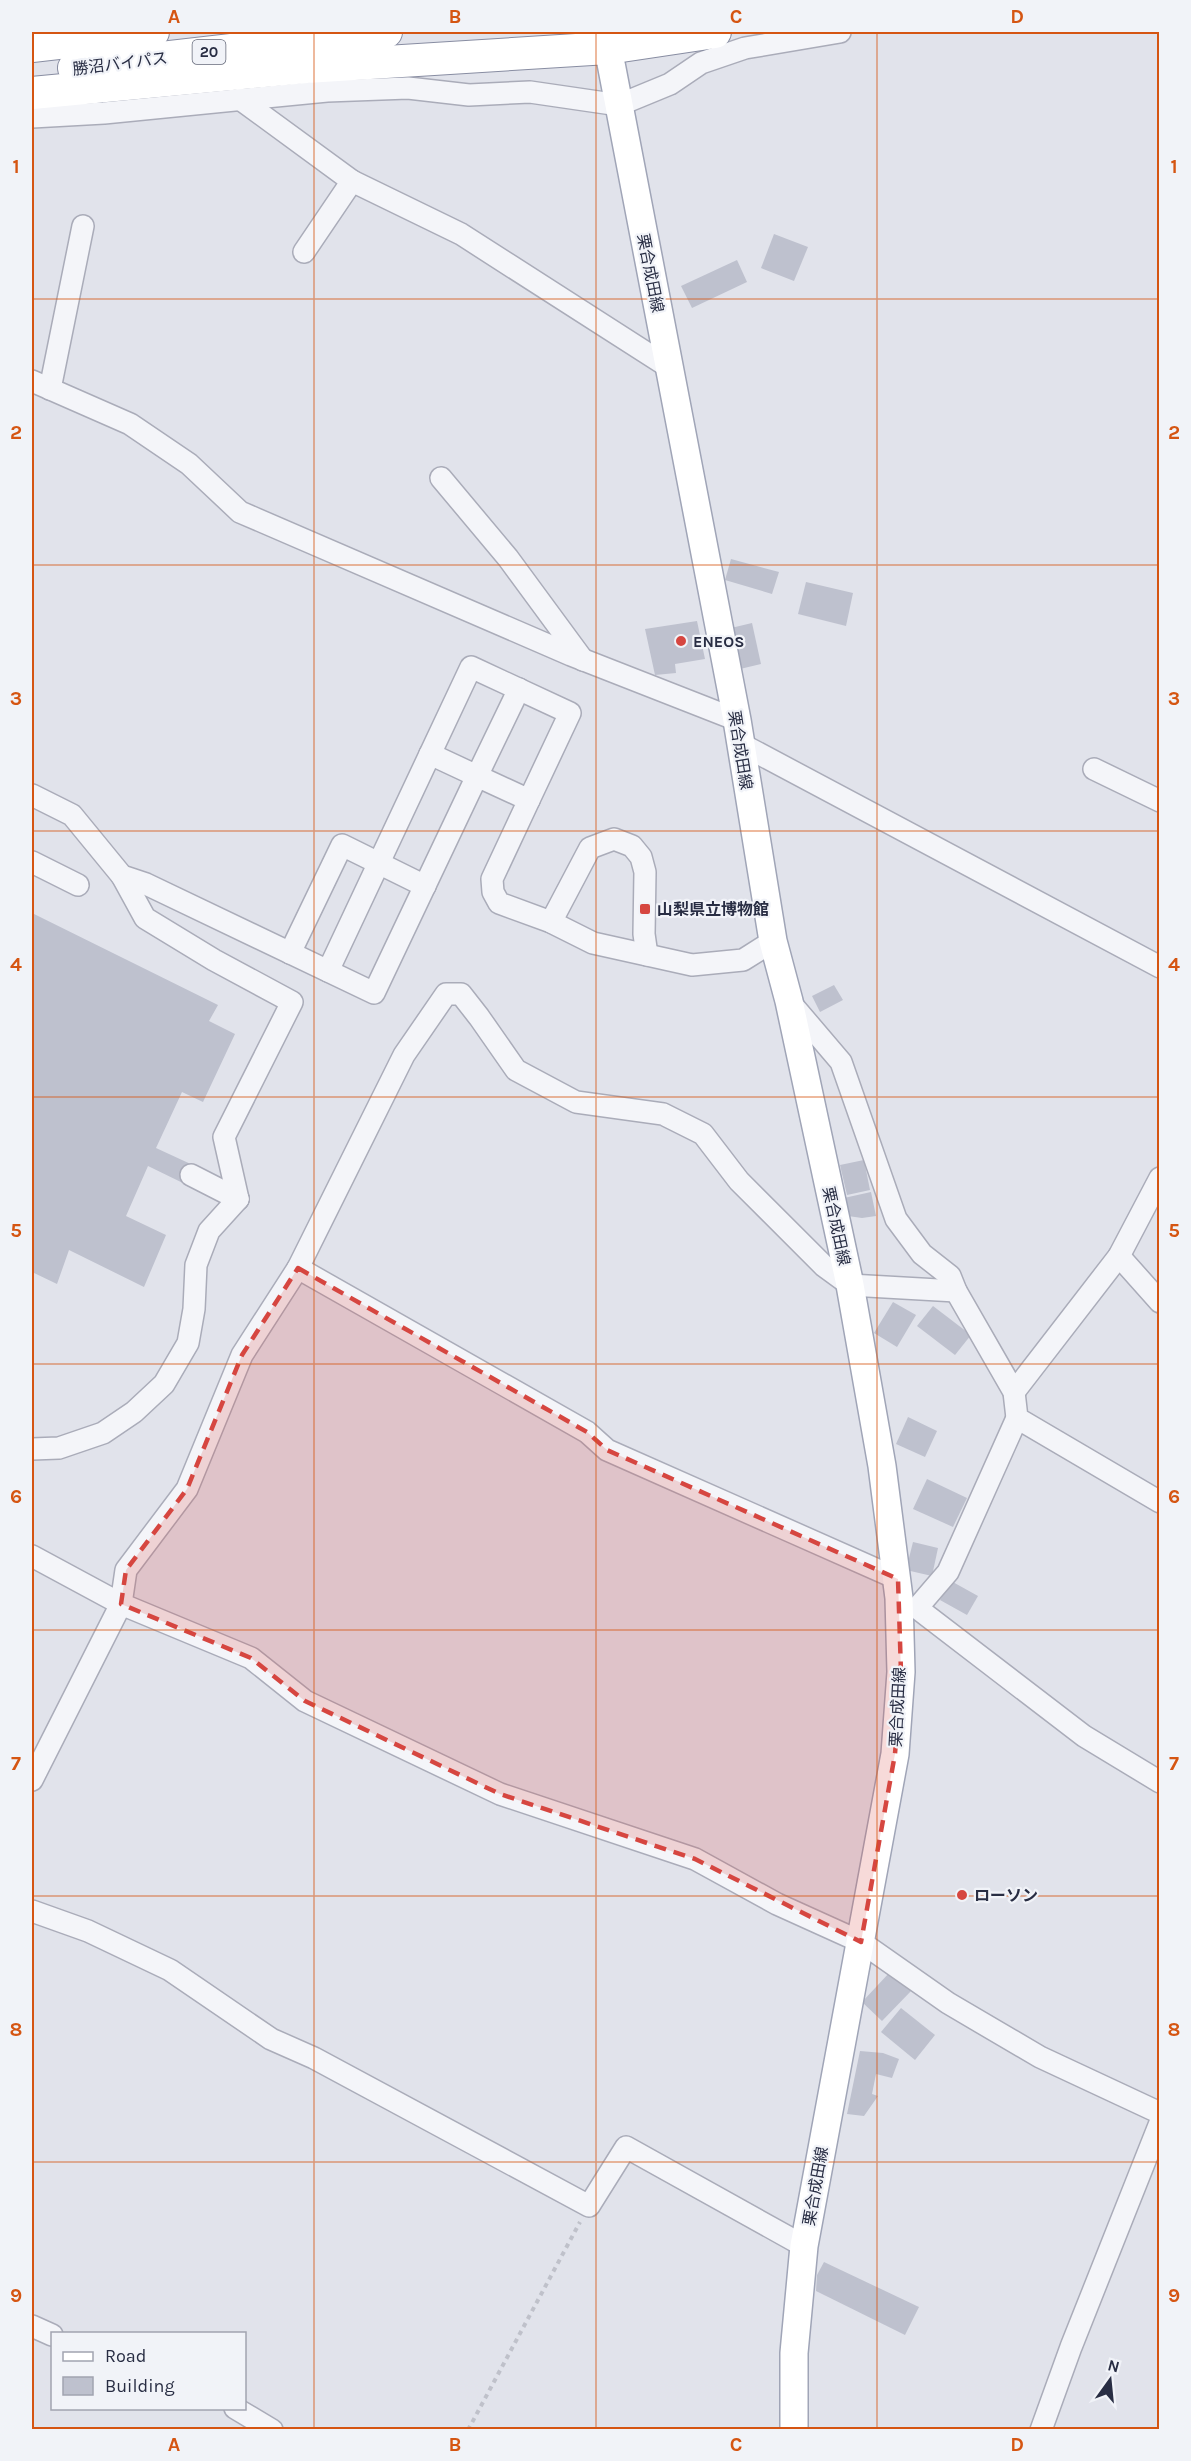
<svg xmlns="http://www.w3.org/2000/svg" width="1191" height="2461" font-family="Karla,'Noto Sans JP',sans-serif">
  <style>
    .building { fill: #bec1ce }
    .lines { fill: none; stroke-linecap: round; stroke-linejoin: round }
    .minor-casing { stroke: #aaacb9; stroke-width: 24 }
    .major-casing { stroke: #a0a5b7; stroke-width: 30 }
    .highway-casing { stroke: #888da2; stroke-width: 34 }
    .path { stroke: #bfc1ca; stroke-width: 4; stroke-dasharray: 4.5 4.5; stroke-linecap: butt }
    .minor { stroke: #f4f5f9; stroke-width: 21 }
    .major { stroke: #fff; stroke-width: 27 }
    .highway { stroke: #fff; stroke-width: 32 }
    .marked { fill: #d64640; fill-opacity: 0.2; stroke: #d64640; stroke-width: 4.5; stroke-dasharray: 12 8; stroke-linejoin: round }
    .grid { fill: none; stroke: #d55512; stroke-width: 1.5; stroke-opacity: 0.55 }
    .poi-dot { fill: #d64640; stroke: #f1f3f8; stroke-width: 2 }
    .labels { text-anchor: middle; stroke-width: 4.5; stroke-linejoin: round; paint-order: stroke }
    .shield { fill: #f1f3f8; stroke: #646879; stroke-width: 1.5 }
    .shield-label { font-size: 15px; font-weight: bold; fill: #282d43 }
    .street-label { font-size: 16px; fill: #282d43; stroke: #f1f3f8 }
    .poi-label { font-size: 16px; font-weight: bold; fill: #282d43; stroke: #f1f3f8; text-anchor: start }
    .neatline { fill: none; stroke: #d55512; stroke-width: 2 }
    .grid-label { font-size: 20px; text-anchor: middle; font-weight: bold; fill: #d55512 }
  </style>
  <rect width="100%" height="100%" fill="#e1e3eb"/>
  <g class="building">
    <path d="M774,234L808,247L794,281L761,268Z"/>
    <path d="M737,260L747,282L692,308L681,286Z"/>
    <path d="M731,559L779,572L772,594L725,580Z"/>
    <path d="M806,582L853,593L846,626L798,614Z"/>
    <path d="M697,621L705,659L675,664L676,673L655,675L645,629Z"/>
    <path d="M752,623L761,664L740,669L731,628Z"/>
    <path d="M32,913L218,1005L209,1021L235,1034L203,1102L182,1092L156,1148L195,1166L187,1185L148,1166L126,1216L166,1235L144,1287L69,1250L57,1284L32,1272Z"/>
    <path d="M834,985L843,1000L820,1012L812,996Z"/>
    <path d="M864,1160L870,1190L847,1195L840,1165Z"/>
    <path d="M871,1192L876,1216L862,1218L848,1216L844,1198Z"/>
    <path d="M893,1302L916,1315L897,1347L874,1333Z"/>
    <path d="M933,1306L971,1335L955,1355L917,1326Z"/>
    <path d="M908,1417L937,1431L925,1457L896,1444Z"/>
    <path d="M927,1479L967,1498L953,1527L913,1509Z"/>
    <path d="M913,1542L938,1548L932,1576L906,1570Z"/>
    <path d="M951,1581L978,1596L967,1615L940,1600Z"/>
    <path d="M891,1971L912,1990L882,2021L862,2002Z"/>
    <path d="M901,2008L935,2035L915,2060L881,2032Z"/>
    <path d="M860,2051L883,2053L899,2059L892,2078L876,2074L872,2094L878,2096L864,2116L847,2114Z"/>
    <path d="M824,2262L919,2307L905,2335L816,2291L817,2275Z"/>
  </g>
  <g class="lines">
    <defs>
      <g id="minor">
        <path d="M240,99L352,181L304,252"/>
        <path d="M32,117L104,113L327,91L408,88L469,95L530,92L619,105L670,84L701,63L745,48L840,32"/>
        <path d="M352,181L461,234L670,368"/>
        <path d="M32,381L130,424L189,464L240,512L571,655L737,720"/>
        <path d="M50,389L83,226"/>
        <path d="M441,478L508,558L583,660"/>
        <path d="M741,744L1160,967"/>
        <path d="M430,754L477,776L519,689"/>
        <path d="M1094,769L1160,801"/>
        <path d="M32,795L72,815L122,876L146,884L374,993L477,776L529,800L492,879L493,892L499,903L551,922L593,943L692,965L743,960L773,941"/>
        <path d="M32,862L78,885"/>
        <path d="M122,876L145,918L214,960L292,1002L224,1137L238,1199"/>
        <path d="M551,922L590,848L614,839L632,846L641,857L645,872L644,934L647,955"/>
        <path d="M290,953L342,845L425,886"/>
        <path d="M328,971L471,667L570,713L529,800"/>
        <path d="M789,1001L841,1062L896,1219L922,1254L950,1276L956,1291L1014,1392L1017,1418L1160,1502"/>
        <path d="M191,1175L238,1199"/>
        <path d="M1119,1256L1160,1302"/>
        <path d="M298,1268L587,1432L607,1450L898,1579"/>
        <path d="M1014,1392L1119,1256L1160,1178"/>
        <path d="M1017,1418L948,1572L917,1608L1084,1736L1160,1782"/>
        <path d="M32,1449L59,1448L103,1433L134,1412L164,1384L188,1343L194,1309L196,1265L209,1231L238,1199"/>
        <path d="M32,1556L121,1604L251,1658L305,1701L500,1794L695,1859L777,1904L861,1942L948,2003L1040,2057L1160,2113"/>
        <path d="M32,1780L121,1604L126,1570L187,1489L242,1355L298,1268L404,1055L446,994H461L479,1017L516,1070L576,1102L663,1114L703,1134L739,1181L824,1266L850,1285L956,1291"/>
        <path d="M32,1911L88,1931L170,1970L271,2039L314,2058L589,2206L626,2147L804,2246"/>
        <path d="M32,2326L52,2335"/>
        <path d="M235,2408L272,2430"/>
        <path d="M1041,2430L1071,2347L1160,2123"/>
      </g>
      <path id="major" d="M605,32L737,720L773,941L789,1001L850,1285L882,1466L899,1598L901,1672L895,1754L804,2246L794,2353V2430"/>
      <g id="highway">
        <path d="M32,46L153,32"/>
        <path d="M74,68L386,32"/>
        <path d="M32,93L306,67L608,48L715,32"/>
      </g>
    </defs>
    <use href="#minor" class="minor-casing"/>
    <use href="#major" class="major-casing"/>
    <use href="#highway" class="highway-casing"/>
    <path class="path" d="M468,2430L580,2222"/>
    <use href="#minor" class="minor"/>
    <use href="#major" class="major"/>
    <use href="#highway" class="highway"/>
  </g>
  <path class="marked" d="M298,1268L587,1432L607,1450L898,1579L901,1672L895,1754L861,1942L695,1859L500,1794L305,1701L251,1658L121,1604L126,1570L187,1489L242,1355Z"/>
  <path class="grid" d="M314,32V2430M596,32V2430M877,32V2430M32,299H1160M32,565H1160M32,831H1160M32,1097H1160M32,1364H1160M32,1630H1160M32,1896H1160M32,2162H1160"/>
  <g class="poi-dot">
    <circle cx="681" cy="641" r="6"/>
    <rect x="639" y="903" width="12" height="12" rx="3"/>
    <circle cx="962" cy="1895" r="6"/>
  </g>
  <g class="labels">
    <rect class="shield" x="192.5" y="40" width="33" height="24" rx="4.5"/>
    <g class="shield-label">
      <text x="209" y="57">20</text>
    </g>
    <g class="street-label">
      <text transform="translate(120 63) rotate(-7)" y="6">勝沼バイパス</text>
      <text transform="translate(651 273) rotate(79)" y="6">栗合成田線</text>
      <text transform="translate(741 750) rotate(81)" y="6">栗合成田線</text>
      <text transform="translate(837 1226) rotate(78)" y="6">栗合成田線</text>
      <text transform="translate(897 1707) rotate(-87)" y="6">栗合成田線</text>
      <text transform="translate(815 2186) rotate(-80)" y="6">栗合成田線</text>
    </g>
    <g class="poi-label">
      <text x="693" y="647">ENEOS</text>
      <text x="657" y="915">山梨県立博物館</text>
      <text x="974" y="1901">ローソン</text>
    </g>
  </g>
  <rect width="1191" height="2461" fill="none" stroke="#f1f3f8" stroke-width="66"/>
  <rect x="51" y="2332" width="195" height="78" fill="#f1f3f8" stroke="#a1a4b0" stroke-width="1.5"/>
  <rect x="63" y="2352" width="30" height="9" fill="#ffffff" stroke="#a1a4b0" stroke-width="1.5"/>
  <text x="105" y="2362" font-size="18" fill="#282d43">Road</text>
  <rect x="63" y="2377" width="30" height="18" fill="#bec1ce" stroke="#a1a4b0" stroke-width="1.5"/>
  <text x="105" y="2392" font-size="18" fill="#282d43">Building</text>
  <g transform="translate(1110 2380) rotate(15)" stroke="#f1f3f8" stroke-width="4.5" paint-order="stroke">
  <path d="M0-4.5L10 22L0 15L-10 22Z" fill="#282d43"/>
  <text y="-9" font-size="16" font-weight="bold" text-anchor="middle" fill="#282d43">N</text>
  </g>
  <rect x="33" y="33" width="1125" height="2395" class="neatline"/>
  <g class="grid-label">
    <text x="174" y="23">A</text>
    <text x="455" y="23">B</text>
    <text x="736" y="23">C</text>
    <text x="1017" y="23">D</text>
    <text x="16" y="173">1</text>
    <text x="1174" y="173">1</text>
    <text x="16" y="439">2</text>
    <text x="1174" y="439">2</text>
    <text x="16" y="705">3</text>
    <text x="1174" y="705">3</text>
    <text x="16" y="971">4</text>
    <text x="1174" y="971">4</text>
    <text x="16" y="1237">5</text>
    <text x="1174" y="1237">5</text>
    <text x="16" y="1503">6</text>
    <text x="1174" y="1503">6</text>
    <text x="16" y="1770">7</text>
    <text x="1174" y="1770">7</text>
    <text x="16" y="2036">8</text>
    <text x="1174" y="2036">8</text>
    <text x="16" y="2302">9</text>
    <text x="1174" y="2302">9</text>
    <text x="174" y="2451">A</text>
    <text x="455" y="2451">B</text>
    <text x="736" y="2451">C</text>
    <text x="1017" y="2451">D</text>
  </g>
</svg>
